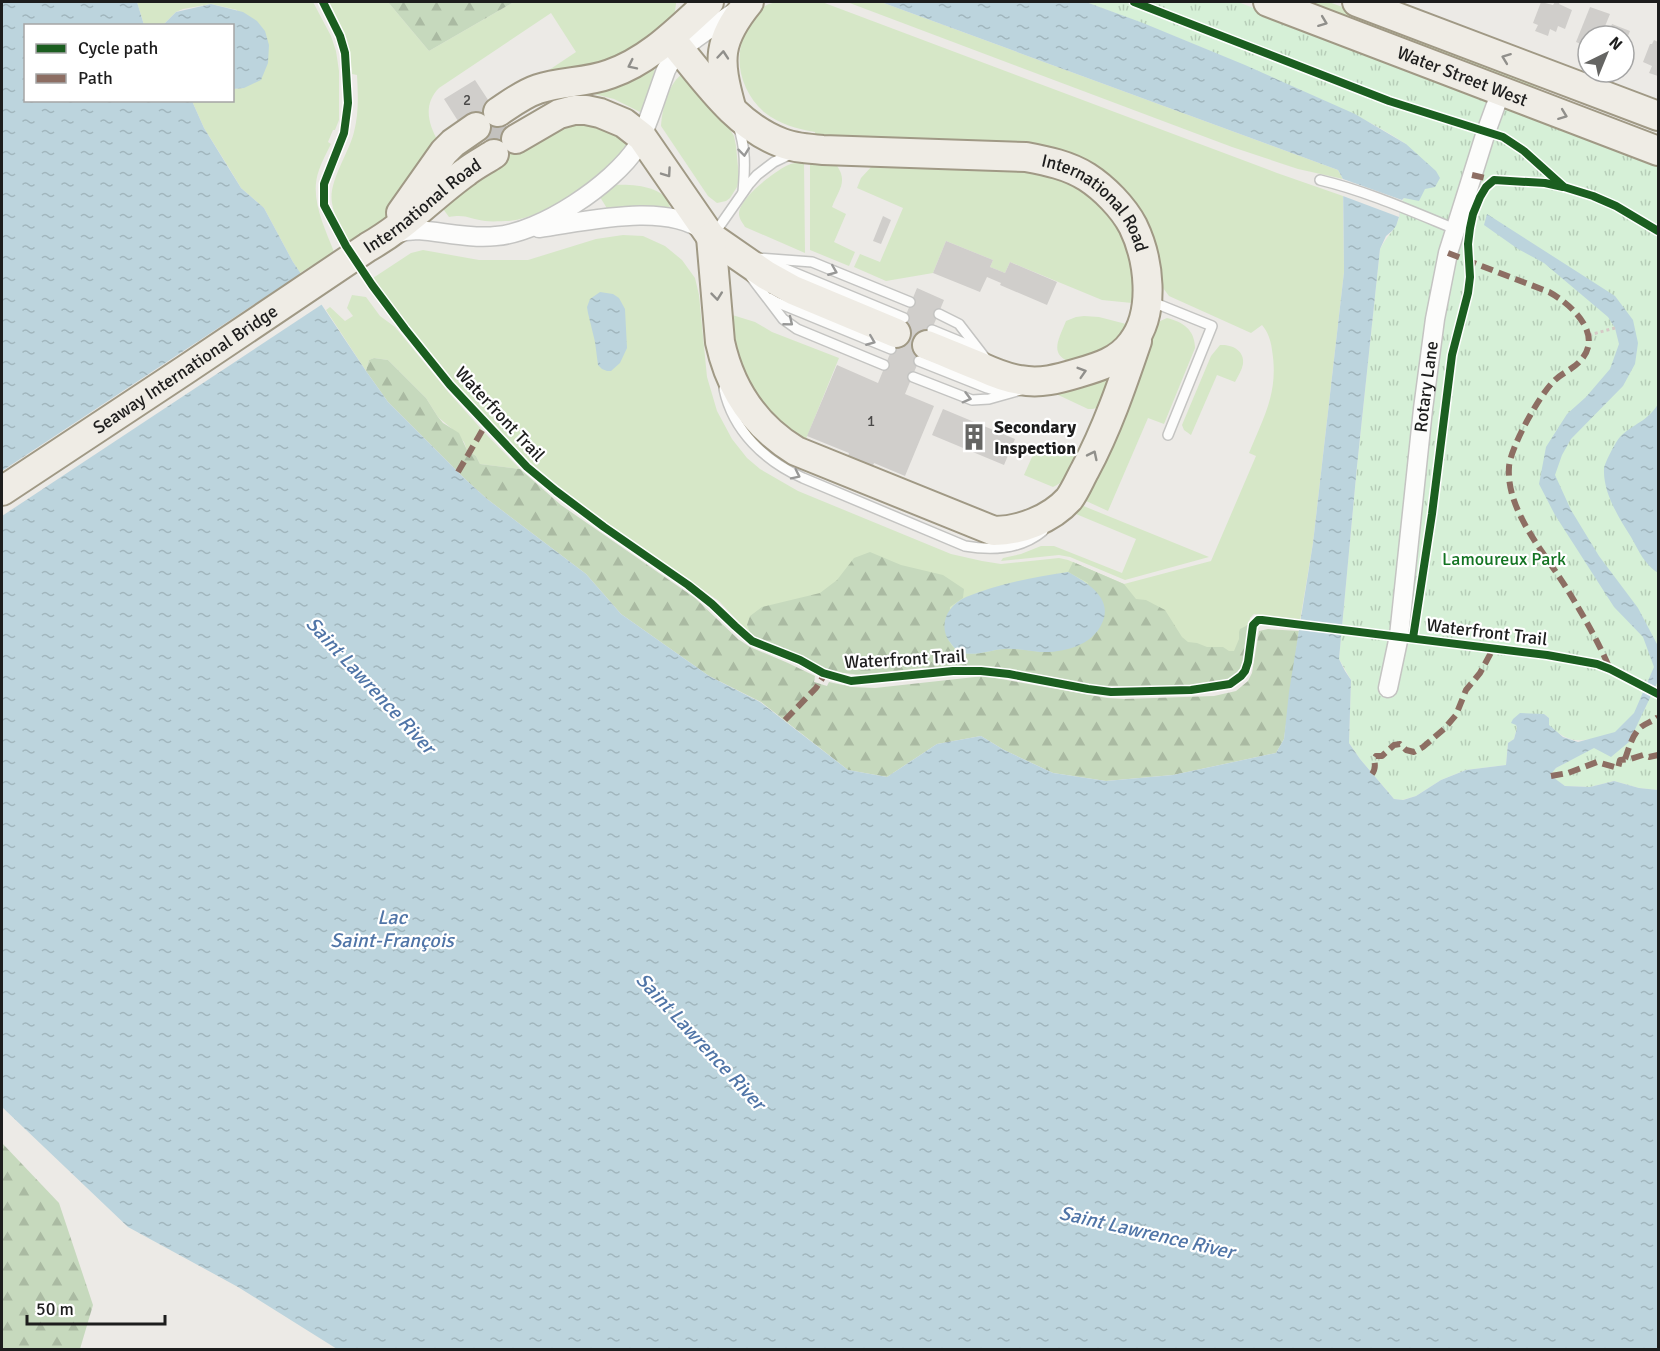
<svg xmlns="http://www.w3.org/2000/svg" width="1660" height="1351" font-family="Signika,sans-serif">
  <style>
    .grass { fill: #d6e7c7 }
    .forest { fill: url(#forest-firs) }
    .park { fill: url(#park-tufts) }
    .water { fill: url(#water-ripples) }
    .pier { fill: #eceae6 }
    .building { fill: #d0cecb }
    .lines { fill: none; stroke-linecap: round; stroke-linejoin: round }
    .primary-tunnel { stroke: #c3c1be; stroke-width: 28; stroke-dasharray: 28 14; stroke-linecap: butt }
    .lane-casing { stroke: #c4c4c2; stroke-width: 12 }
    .street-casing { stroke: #c4c4c2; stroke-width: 21 }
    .primary-casing { stroke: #a09985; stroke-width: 32 }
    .path { stroke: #d5c9c6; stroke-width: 3; stroke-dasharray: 3 3; stroke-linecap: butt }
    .lane { stroke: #fcfcfb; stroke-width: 9 }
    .street { stroke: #fcfcfb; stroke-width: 18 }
    .primary { stroke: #efece5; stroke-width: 28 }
    .quiet { stroke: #8d6e63; stroke-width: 6; stroke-dasharray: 12 6; stroke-linecap: butt }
    .cycleway-casing { stroke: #fff; stroke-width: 11 }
    .cycleway { stroke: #1b5e20; stroke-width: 8 }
    .oneway { stroke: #908f8b }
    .oneway2 { stroke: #989897 }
    .labels { text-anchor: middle; stroke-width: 4.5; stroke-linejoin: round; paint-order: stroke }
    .number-label { font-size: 15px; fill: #4a4948 }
    .street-label { font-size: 18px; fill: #1d1d1d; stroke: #fff }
    .poi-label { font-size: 18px; font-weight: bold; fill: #1d1d1d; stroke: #fff; text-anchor: start }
    .park-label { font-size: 18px; fill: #137422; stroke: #fff }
    .water-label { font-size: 20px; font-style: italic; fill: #5075a7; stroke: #fff }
  </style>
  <defs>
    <pattern id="forest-firs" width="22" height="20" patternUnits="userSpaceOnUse" patternTransform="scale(1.5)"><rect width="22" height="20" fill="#c6d9bd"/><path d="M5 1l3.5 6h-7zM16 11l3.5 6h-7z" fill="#aabaa2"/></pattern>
    <pattern id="park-tufts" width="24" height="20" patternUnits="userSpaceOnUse" patternTransform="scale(1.5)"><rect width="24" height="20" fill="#d6f0d7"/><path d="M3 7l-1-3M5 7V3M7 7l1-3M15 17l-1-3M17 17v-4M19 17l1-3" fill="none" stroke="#b7cdb8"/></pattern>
    <pattern id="water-ripples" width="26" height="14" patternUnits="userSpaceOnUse" patternTransform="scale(1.5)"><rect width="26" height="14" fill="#bcd4dd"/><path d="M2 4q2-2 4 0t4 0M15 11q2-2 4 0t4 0" fill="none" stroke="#a1b6bd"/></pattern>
  </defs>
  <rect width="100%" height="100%" fill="#eceae6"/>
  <g class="grass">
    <path d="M137,2H313L331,36L336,51L339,71V120L335,130H333L328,142L331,144C327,152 322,161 319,170C309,197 324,226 334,252L300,273L293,262L264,208L241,188L229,168L204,128L192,101L232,100L233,89L244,88L237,10L211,4L183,9L176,12L163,25H144Z"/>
    <path d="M326,2H388L429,51L514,2H676V4L674,18L633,52L528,84L576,52L551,13L439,88C423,104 428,124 438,141L394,212L349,242C342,231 334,216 332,203C328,182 349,153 354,132C359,113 358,94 357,75L352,74C350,47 340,25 326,2Z"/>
    <path d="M777,2H822L1277,173L1343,196L1344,272L1313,543L1300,621L1254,614L1250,618L1244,662L1241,671L1232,678L1214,684L1173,686H1094L998,667L972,666L921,668L861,675L829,671L802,657L751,635L719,601L586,510L551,483L508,442L455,383L441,365L402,319L373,278L411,253L423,250L479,260H528L596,239L623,235L643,236L665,246L682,260L695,278L699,295L707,377L717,411L732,439L747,458L760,469L798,491L951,554L982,561L1001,564L1059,558L1068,560L1124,584L1211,561L1256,456L1249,453C1264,416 1279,392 1272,350C1271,341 1268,332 1262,325L1251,333L1169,296L1163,288L1158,259L1144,218L1138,206L1119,184L1108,174L1082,158L1054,147L1038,144L949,143L815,137V132C797,129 779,124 764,112C739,90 731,53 750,25C754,18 757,11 764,7C767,4 773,3 777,2Z"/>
    <path d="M847,2H881L1338,170L1343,179L1298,169L1232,147Z"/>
    <path d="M1298,2H1329L1553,87L1551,91L1491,76Z"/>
    <path d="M654,67L655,75L643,111L640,112L614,99L590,93C617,91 632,81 654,67Z"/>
    <path d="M681,75H686L727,125L734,136L736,146L739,178L737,187L730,198L726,201L717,203L708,196L661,126C662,109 668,85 681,75Z"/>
    <path d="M579,124C599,126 614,132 630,144C601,175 553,216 509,221C502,221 493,222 485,221C469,219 467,214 449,217L441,206C479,177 531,129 579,124Z"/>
    <path d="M804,162L805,253L745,227C743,223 739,219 739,214C739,198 773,173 786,166C792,163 798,162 804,162Z"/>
    <path d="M810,162L835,163C849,181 839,189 832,207L846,214L834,242L855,252L849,266L810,250Z"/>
    <path d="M872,166C906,167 940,167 973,168C1003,169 1032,169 1060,178C1074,182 1087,192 1098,203C1127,232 1136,262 1132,303L1102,300L1010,262L1005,273L990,267L993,260L946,241L933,273L886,281L854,267L860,254L880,262L903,208L857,188L861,178Z"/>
    <path d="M615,185C632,184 670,186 670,210H608L600,197Z"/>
    <path d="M352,295L366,297L380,316L395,327L449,393L484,432L520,469L480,464L476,456L467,450L464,442L451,428L438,417L426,398L388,360L374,358L369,360L366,371L326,310L330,307L345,321L353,316L347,308Z"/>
    <path d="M729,314L755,322L772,332L839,358L804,444L781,429L739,375Z"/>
    <path d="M1084,316L1099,317L1126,324L1116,346L1070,362C1048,354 1060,337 1066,321L1076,317Z"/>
    <path d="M1167,318C1183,322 1195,330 1195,348L1164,424L1148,418L1108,511L1084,500L1158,322Z"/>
    <path d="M1220,345C1231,344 1245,350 1243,364C1242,370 1238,376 1235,382L1217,375L1191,435L1184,430L1182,425L1211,356Z"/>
    <path d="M1119,370L1103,405L1093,409H1088L1054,393Z"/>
    <path d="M1085,446C1077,461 1070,480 1053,487L1024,475L1036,448C1054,454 1068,453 1085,446Z"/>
    <path d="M1081,505L1209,557L1125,580L1070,557L1059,555L1001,561L1003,558L1021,554L1041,546H1054L1122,573L1136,539L1076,514Z"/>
  </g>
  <g class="forest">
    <path d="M388,2H514L429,51Z"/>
    <path d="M374,358L388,360L426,398L438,417L443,423L459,433L467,450L476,456L480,464L520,469L561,505L695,598L738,639L750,647L788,663L815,676L814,682L827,686L829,682L852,687L875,688L984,676L1107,698L1124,699L1214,696L1236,691L1248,681L1252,673L1259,631L1268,629L1299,631L1284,739L1276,753L1173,775L1106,781L1053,773L1004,750L981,736L937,744L887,777L848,770L761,702L709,676L621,614L586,574L487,499L464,478L388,402L366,371L369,360Z"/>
    <path d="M870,552L901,565L943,575L964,589L963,598L950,607L947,637C949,641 952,646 955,649C967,659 988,651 1002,649C1015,648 1028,650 1040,652L1088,583L1068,572L1073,562L1124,584L1136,599L1146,600L1165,610L1182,637L1188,642L1197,643L1207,647H1223L1229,651H1234L1239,639V632L1240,629L1248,625L1244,662L1241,671L1232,678L1214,684L1173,686H1094L998,667L972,666L921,668L861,675L829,671L802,657L751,635L747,625L750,616L762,607L820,593L837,580L854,558Z"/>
    <path d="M2,1143L59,1203L93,1305L80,1349H2Z"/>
  </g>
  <path class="park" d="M1086,2H1238L1658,163V790L1639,788L1614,781L1590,787L1565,786L1549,775L1556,768L1594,747L1590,739C1571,743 1563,737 1548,725L1549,718L1544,714L1516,725L1517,728L1514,739L1508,743L1506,765L1466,770L1441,780L1416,796L1402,800L1394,799L1360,759L1349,743L1351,680L1339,659L1357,466L1380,249C1386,237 1395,230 1399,218C1401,211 1400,204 1404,198L1406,144C1368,119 1327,102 1286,84C1220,54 1153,27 1086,2Z"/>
  <g class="water">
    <path d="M2,2H137L144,25L26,26V100L192,101L204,128L241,188L264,208L293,262L366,371L388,402L464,478L487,499L586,574L621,614L709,676L760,702L848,770L887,777L937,744L981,736L1004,750L1053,773L1106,781L1173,775L1276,753L1284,739L1289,692L1313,543L1344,272L1343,179L1338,170L881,2H1086L1143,23L1245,65L1355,114L1406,144L1436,171L1440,178L1435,187L1425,189L1419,201L1404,198L1402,200L1399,217L1396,226L1392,231L1386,236L1380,249L1357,466L1339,659L1345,671L1351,680L1349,743L1360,759L1394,799L1403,800L1416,796L1441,780L1466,770L1506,765L1508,743L1514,739L1517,728L1516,725L1511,723L1513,719L1520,713L1544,714L1549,718V725L1563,737L1578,742L1615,732L1634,713L1654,667L1643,637L1614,607L1555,515L1539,484L1546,447L1567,414L1586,397L1610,369L1619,344L1615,328L1608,317L1544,263L1518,249L1484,225L1487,214L1615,296L1633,320L1638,343L1635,364L1623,386L1571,439L1562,455L1555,475L1571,510L1599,556L1638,608L1658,646V681L1629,742L1611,757L1594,748L1556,768L1550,775L1565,786L1590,787L1614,781L1639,788L1658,790V1349H337L238,1287L128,1227L2,1107Z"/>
    <path d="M211,4L243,12L257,21L265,31L269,45L268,63L261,80L244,88L233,89L232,26L163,25L176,12Z"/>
    <path d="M600,292L613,294L619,298L625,309L627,348L620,363L611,371H607L602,369L598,365L595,342L588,313L587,307L590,299Z"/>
    <path d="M1658,404V573C1644,564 1639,551 1631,537C1619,518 1603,493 1604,469C1604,464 1616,441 1620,437C1634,423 1647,422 1658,404Z"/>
    <path d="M1068,572C1084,581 1110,595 1104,618C1096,645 1065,653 1040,652C1028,651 1016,648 1004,649C990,650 977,656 963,653C956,651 953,646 949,641C938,624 948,605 966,597C998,584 1033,577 1068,572Z"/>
  </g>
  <g class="pier">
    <path d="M1343,179L1402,200L1399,217L1343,196Z"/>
    <path d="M303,272L324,303L2,516V471Z"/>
  </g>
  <g class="building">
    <path d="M1541,2L1553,5L1555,2H1560L1559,4L1572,10L1565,29L1558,26L1556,32L1550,29L1548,36L1535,31L1538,25L1533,23Z"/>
    <path d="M1590,7L1610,14L1601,36H1588V47L1576,42Z"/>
    <path d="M1612,24L1630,31L1624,46V36H1608Z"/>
    <path d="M1654,40L1658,42V76L1649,73L1652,66L1643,62L1650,44H1652Z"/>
    <path d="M475,80L519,147L499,161L469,114L458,121L444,99Z"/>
    <path d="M883,216L891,220L881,244L873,241Z"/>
    <path d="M946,241L993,260L990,267L1005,273L1010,262L1057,282L1047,305L1000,285L1001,283L987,277L980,292L933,273Z"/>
    <path d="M917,288L944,300L905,394L934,406L905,476L874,463L873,466L848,456L849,453L807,436L837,365L878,383Z"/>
    <path d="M943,409L1015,439L1004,465L932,435Z"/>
  </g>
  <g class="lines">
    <path class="primary-tunnel" d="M486,140L507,128"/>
    <defs>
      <g id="lane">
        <path d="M738,126C746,148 745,168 743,192"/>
        <path d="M1320,180C1366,191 1411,211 1455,229"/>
        <path d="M714,234L749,184L757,175L774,162L793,153"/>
        <path d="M758,258L812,262L910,302"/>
        <path d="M771,263L904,318"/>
        <path d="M751,277L783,319L797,329L884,365"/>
        <path d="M769,298L776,302L891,349"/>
        <path d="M1150,301L1212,326L1168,435"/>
        <path d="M939,314L959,324L986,359"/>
        <path d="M932,330L966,344L976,350"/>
        <path d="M919,361L987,388L997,391H1007"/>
        <path d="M913,377L972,400L989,399L1021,390"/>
        <path d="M724,389C733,431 765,461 803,478L965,546C993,551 1021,549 1043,531"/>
      </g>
      <g id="street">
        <path d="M539,228C584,222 667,201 705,232"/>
        <path d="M395,234L406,231L418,230C444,232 471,239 496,236C540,233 613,184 637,147C642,138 645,128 649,118C655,102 660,86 666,70C677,46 716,25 738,10"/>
        <path id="s1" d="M1388,688L1399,636L1423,409L1435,319L1448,253L1486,132L1501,91"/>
      </g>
      <g id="primary">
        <path id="s2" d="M1268,2L1658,151"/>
        <path d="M1357,2L1658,116"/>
        <path id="s3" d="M670,38C703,76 733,125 782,143C795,148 809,149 823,150L1026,157C1047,161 1068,165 1087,177C1104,188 1123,207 1133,226C1149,259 1156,312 1132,343C1119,361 1099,367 1078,373C1058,379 1040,384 1020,380C1006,378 994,373 981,367C963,360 945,352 927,345"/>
        <path d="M731,107C718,60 717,41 749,2"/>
        <path d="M498,112C510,104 523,94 538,89C561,81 586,83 610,74C650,60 678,30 709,2"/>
        <path d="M516,139L559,114L574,110H586L600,113L624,123L642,137L711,237L766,275L793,290L896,333"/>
        <path d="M401,213L444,152L453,143L476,127"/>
        <path d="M711,237L720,342C730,388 755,426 796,451L994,531C1020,531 1051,519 1069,499C1075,491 1080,479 1085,470C1107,429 1122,385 1137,341"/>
        <path id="s4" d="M2,491L185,370L368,247C407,225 431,197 466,172C475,165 485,160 494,154"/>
      </g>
    </defs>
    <use href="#lane" class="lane-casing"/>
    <use href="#street" class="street-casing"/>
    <use href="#primary" class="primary-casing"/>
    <path class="path" d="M1589,335L1615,328"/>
    <use href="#lane" class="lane"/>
    <use href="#street" class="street"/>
    <use href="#primary" class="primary"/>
    <g class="quiet">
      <path d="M1472,175L1494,180"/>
      <path d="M1448,253L1549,292C1571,304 1604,334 1581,360C1574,369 1561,373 1553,382C1539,396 1510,448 1509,467C1506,511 1545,553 1567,589C1583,615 1598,641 1610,669"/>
      <path d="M458,472L486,424"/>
      <path d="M785,720L816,688L825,674"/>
      <path d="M1625,759C1629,748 1632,735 1641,727C1646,723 1652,722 1658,717"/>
      <path d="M1372,774C1376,769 1375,765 1374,759L1376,756H1382L1394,745L1400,744L1406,750L1414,752L1423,747L1444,729L1456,715L1466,690L1480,673L1493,649"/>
      <path d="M1551,776L1568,773L1597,762L1618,768L1620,760L1630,759L1643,755L1649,757L1658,755"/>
    </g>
    <defs>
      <g id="cycleway">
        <path d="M323,2L340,36L345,53L348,103L344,133L324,184V205L346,246L372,285L405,329L450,385L527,467L556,491L604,527L688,585L712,604L735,626L752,641L800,660L823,673L851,681L953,671H981L1009,674L1088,689L1111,692L1191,690L1230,684L1241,676L1245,671L1248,662L1253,625L1258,620H1262L1547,655L1597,664L1610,669L1658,694"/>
        <path d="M1134,2L1389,101L1503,137L1524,151L1564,187L1593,196L1616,206L1658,231"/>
        <path d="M1413,638L1432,514L1452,355L1468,293L1470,277L1468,244L1470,228L1473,214L1480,197L1486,187L1494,180L1545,183L1563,187"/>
      </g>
    </defs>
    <use href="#cycleway" class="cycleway-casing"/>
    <use href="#cycleway" class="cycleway"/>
  </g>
  <defs><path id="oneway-chevron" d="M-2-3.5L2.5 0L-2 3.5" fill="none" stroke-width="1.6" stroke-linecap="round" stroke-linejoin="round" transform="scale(1.5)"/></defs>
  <g class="oneway">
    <use href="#oneway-chevron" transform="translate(1323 22) rotate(21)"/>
    <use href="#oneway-chevron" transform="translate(723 55) rotate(-85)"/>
    <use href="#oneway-chevron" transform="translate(1506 58) rotate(-159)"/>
    <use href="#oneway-chevron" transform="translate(632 65) rotate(154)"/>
    <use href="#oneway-chevron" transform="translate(1563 115) rotate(21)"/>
    <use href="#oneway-chevron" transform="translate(667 173) rotate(55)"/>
    <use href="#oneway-chevron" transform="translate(717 296) rotate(84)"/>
    <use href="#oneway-chevron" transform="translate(1082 372) rotate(-17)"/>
    <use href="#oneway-chevron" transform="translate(1093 455) rotate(-64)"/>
  </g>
  <g class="oneway2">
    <use href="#oneway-chevron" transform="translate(744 152) rotate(83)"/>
    <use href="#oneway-chevron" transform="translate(833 271) rotate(22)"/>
    <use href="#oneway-chevron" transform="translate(789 322) rotate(39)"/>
    <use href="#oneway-chevron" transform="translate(871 341) rotate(22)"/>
    <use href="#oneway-chevron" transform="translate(967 398) rotate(15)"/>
    <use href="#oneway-chevron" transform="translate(796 475) rotate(26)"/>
  </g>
  <defs>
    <symbol id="building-bare" viewBox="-9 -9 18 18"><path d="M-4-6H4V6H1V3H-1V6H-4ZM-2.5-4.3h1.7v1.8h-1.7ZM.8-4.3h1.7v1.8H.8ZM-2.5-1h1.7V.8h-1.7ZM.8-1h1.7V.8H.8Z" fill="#656563" stroke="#fff" stroke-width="2.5" paint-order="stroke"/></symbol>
  </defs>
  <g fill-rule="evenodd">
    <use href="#building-bare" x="955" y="418" width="38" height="38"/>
  </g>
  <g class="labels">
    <g class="number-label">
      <text x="467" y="105">2</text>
      <text x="871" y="426">1</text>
    </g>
    <g class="street-label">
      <text dy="6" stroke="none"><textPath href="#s2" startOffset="208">Water Street West</textPath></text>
      <text dy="6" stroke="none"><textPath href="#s4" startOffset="508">International Road</textPath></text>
      <text dy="6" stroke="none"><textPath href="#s3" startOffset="488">International Road</textPath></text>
      <text dy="6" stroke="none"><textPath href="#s4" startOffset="220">Seaway International Bridge</textPath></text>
      <text dy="6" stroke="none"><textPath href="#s1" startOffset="304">Rotary Lane</textPath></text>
      <text transform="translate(500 414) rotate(47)" y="6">Waterfront Trail</text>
      <text transform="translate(1487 632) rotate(7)" y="6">Waterfront Trail</text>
      <text transform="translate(905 659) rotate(-3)" y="6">Waterfront Trail</text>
    </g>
    <g class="poi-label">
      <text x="994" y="433">Secondary<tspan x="994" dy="21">Inspection</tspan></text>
    </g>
    <g class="park-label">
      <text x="1504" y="565">Lamoureux Park</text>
    </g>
    <g class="water-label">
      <text transform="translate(371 685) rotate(47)" y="7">Saint Lawrence River</text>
      <text x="392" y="924">Lac<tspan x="392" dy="23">Saint-François</tspan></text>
      <text transform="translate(701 1041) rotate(47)" y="7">Saint Lawrence River</text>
      <text transform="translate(1147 1232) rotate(13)" y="7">Saint Lawrence River</text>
    </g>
  </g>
  <rect width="1660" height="1351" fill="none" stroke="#1d1d1d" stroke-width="6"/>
  <rect x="24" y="24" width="210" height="78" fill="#ffffff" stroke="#a5a5a5" stroke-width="1.5"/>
  <rect x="36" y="44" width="30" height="9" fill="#1b5e20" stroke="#a5a5a5" stroke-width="1.5"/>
  <text x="78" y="54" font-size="18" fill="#1d1d1d">Cycle path</text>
  <rect x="36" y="74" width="30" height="9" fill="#8d6e63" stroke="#a5a5a5" stroke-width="1.5"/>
  <text x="78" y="84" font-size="18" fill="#1d1d1d">Path</text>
  <g transform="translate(1606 54) rotate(43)"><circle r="28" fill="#ffffff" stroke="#a5a5a5" stroke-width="1.5"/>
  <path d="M0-4.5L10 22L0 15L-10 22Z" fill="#656563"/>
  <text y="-9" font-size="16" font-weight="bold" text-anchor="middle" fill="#1d1d1d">N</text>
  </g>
  <path d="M27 1315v9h138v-9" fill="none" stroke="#1d1d1d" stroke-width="3"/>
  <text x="36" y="1315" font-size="18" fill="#1d1d1d" stroke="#ffffff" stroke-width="4.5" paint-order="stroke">50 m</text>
</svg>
